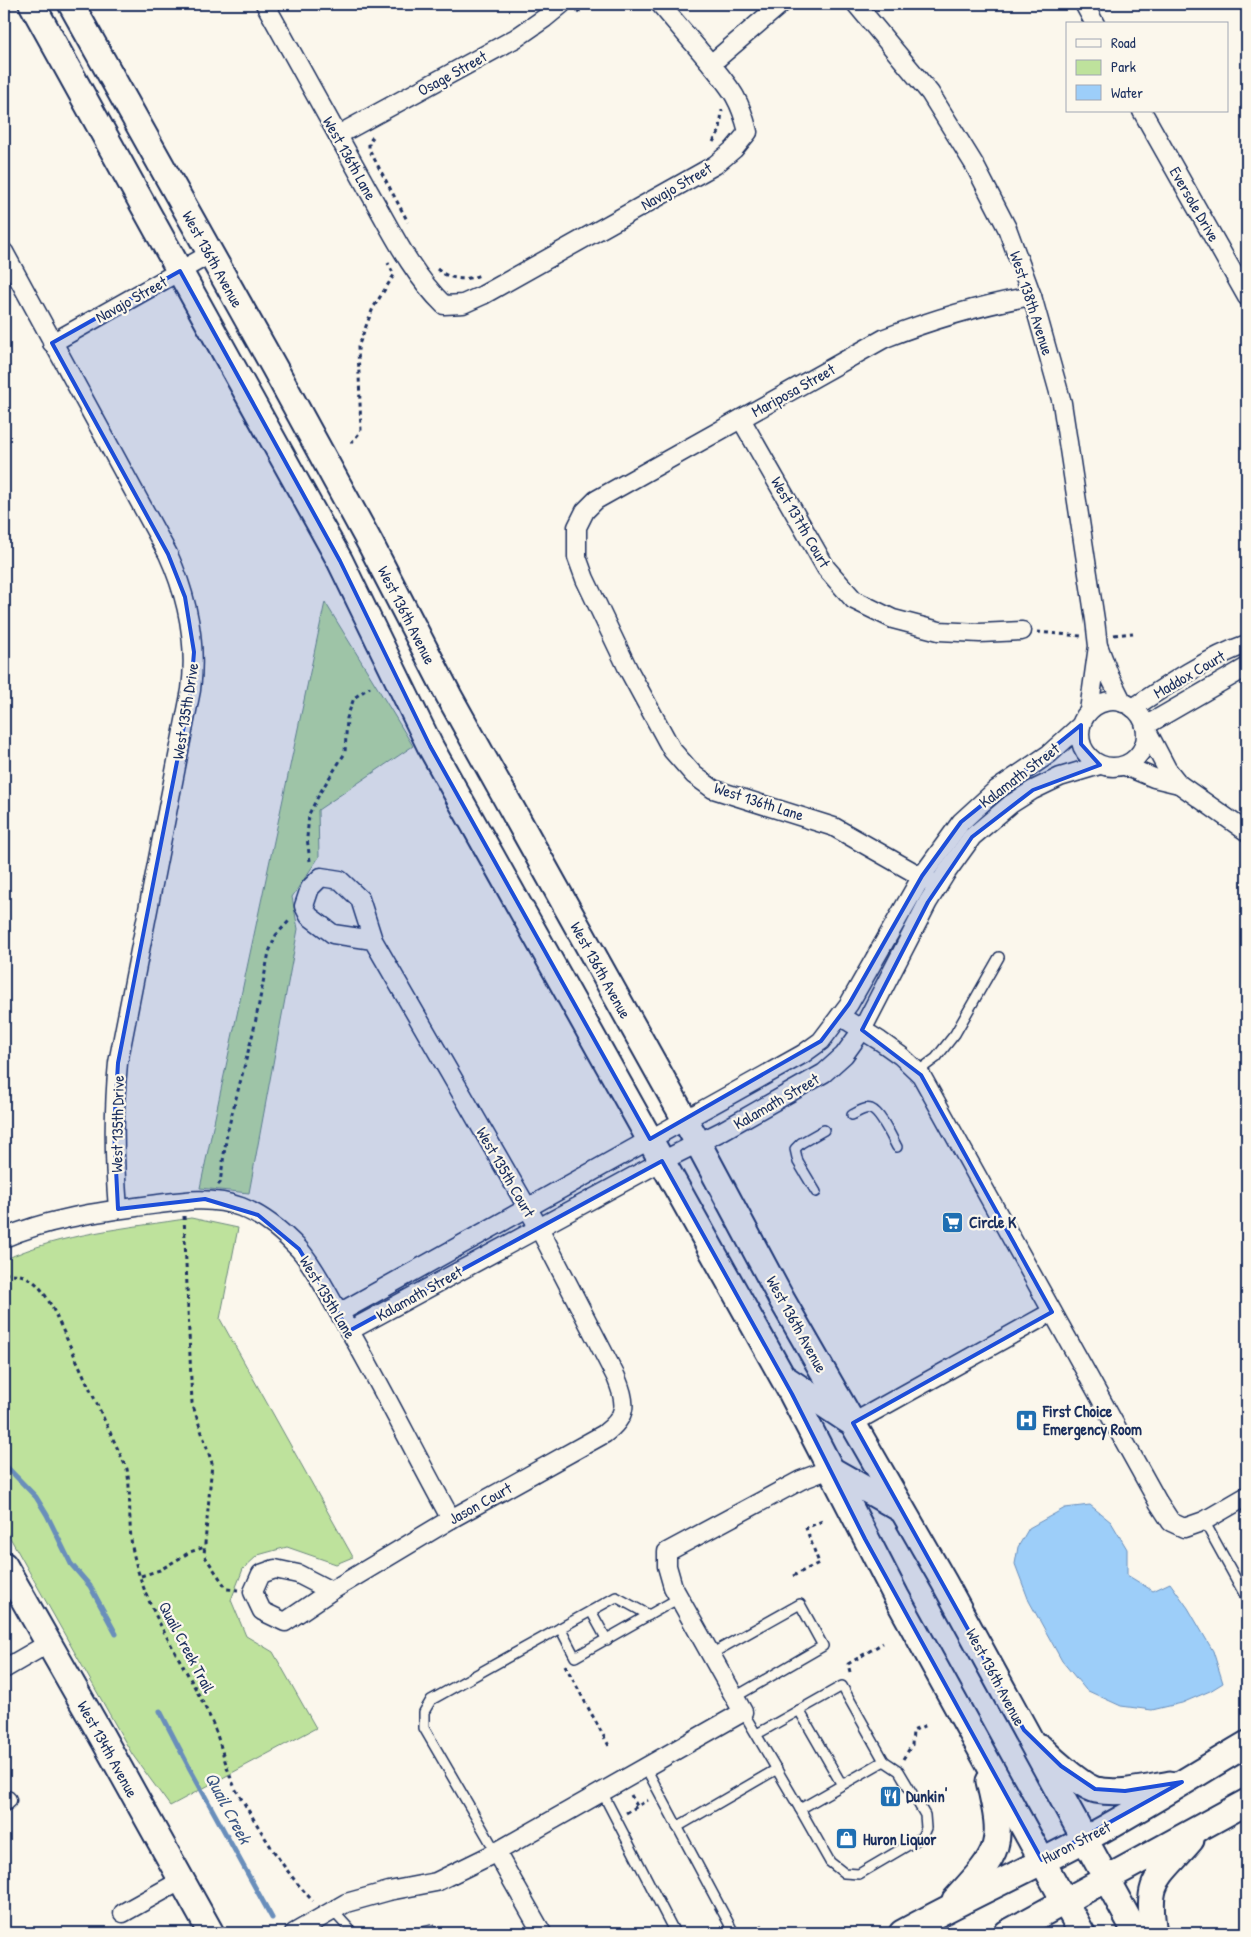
<svg xmlns="http://www.w3.org/2000/svg" width="1251" height="1937" font-family="'Patrick Hand',sans-serif">
  <style>
    .green { fill: #bee29c; stroke: #6c887d }
    .water { fill: #9dcef9; stroke: #698ebb }
    .lines { fill: none; stroke-linecap: round; stroke-linejoin: round }
    .stream { stroke: #698ebb; stroke-width: 5 }
    .lane-casing { stroke: #1b2f5e; stroke-width: 12 }
    .street-casing { stroke: #1b2f5e; stroke-width: 21 }
    .secondary-casing { stroke: #1b2f5e; stroke-width: 29 }
    .path { stroke: #1b2f5e; stroke-width: 3; stroke-dasharray: 4 4; stroke-linecap: butt }
    .lane { stroke: #fbf7ec; stroke-width: 9 }
    .street { stroke: #fbf7ec; stroke-width: 18 }
    .secondary { stroke: #fbf7ec; stroke-width: 25 }
    .marked { fill: #1d4ed8; fill-opacity: 0.2; stroke: #1d4ed8; stroke-width: 4; stroke-linejoin: round }
    .labels { text-anchor: middle; stroke-width: 4.5; stroke-linejoin: round; paint-order: stroke }
    .street-label { font-size: 16px; fill: #1b2f5e; stroke: #fbf7ec }
    .poi-label { font-size: 16px; font-weight: bold; fill: #1b2f5e; stroke: #fbf7ec; text-anchor: start }
    .water-label { font-size: 18px; font-style: italic; fill: #3c5785; stroke: #fbf7ec }
  </style>
  <rect width="100%" height="100%" fill="#fbf7ec"/>
  <filter id="ink" filterUnits="userSpaceOnUse"><feTurbulence type="fractalNoise" baseFrequency=".02" numOctaves="2"/><feDisplacementMap in="SourceGraphic" scale="10" xChannelSelector="R" yChannelSelector="G"/><feConvolveMatrix kernelMatrix="1 2 1 2 8 2 1 2 1" color-interpolation-filters="sRGB"/></filter>
  <g filter="url(#ink)">
    <g class="green">
      <path d="M325,602L413,746L318,810L319,857L292,897L298,929L249,1193L200,1188Z"/>
      <path d="M191,1218L238,1228L220,1319L353,1557L336,1564L287,1547L258,1555L243,1569L231,1600L246,1636L273,1652L316,1728L170,1806L132,1754L4,1527V1260C60,1233 130,1228 191,1218Z"/>
    </g>
    <path class="water" d="M1090,1505L1111,1522L1127,1549V1575L1153,1591L1170,1583L1188,1608L1213,1651L1223,1683L1210,1691L1182,1703L1152,1710L1121,1706L1086,1690L1062,1661L1029,1601L1015,1564L1018,1547L1029,1528L1065,1508Z"/>
    <g class="lines">
      <g class="stream">
        <path d="M4,1464L36,1497L47,1515L71,1564L90,1586L116,1634"/>
        <path d="M160,1711L190,1769L272,1918"/>
      </g>
      <defs>
        <g id="lane">
          <path d="M917,1072L936,1058L955,1034L999,957"/>
          <path d="M852,1115C858,1112 865,1107 871,1109C881,1113 892,1138 897,1147"/>
          <path d="M816,1192L798,1162L795,1149L801,1143L824,1130"/>
          <path d="M1204,1521L1247,1599"/>
          <path d="M591,1611L607,1640"/>
          <path d="M560,1628L575,1657L649,1615"/>
          <path d="M711,1654L800,1604L823,1646L735,1697"/>
          <path d="M799,1710L842,1785"/>
          <path d="M743,1712L800,1809L884,1761L842,1686L757,1734"/>
          <path d="M646,1768L734,1933"/>
          <path d="M602,1792L675,1933"/>
          <path d="M800,1809L830,1862L844,1873L859,1874L922,1837L926,1828L925,1815L899,1771L884,1761"/>
          <path d="M677,1827L777,1769"/>
          <path d="M496,1852L424,1728V1712L431,1700L616,1597L649,1615L679,1598"/>
          <path d="M333,1911L353,1933"/>
          <path d="M419,1933L432,1930L434,1933"/>
        </g>
        <g id="street">
          <path d="M265,4C299,65 333,127 367,188C390,228 411,273 444,305L463,304L483,295L715,165L734,149L748,132C740,99 732,90 711,64L781,4"/>
          <path d="M660,4L711,64"/>
          <path d="M856,4L930,93L974,164L1007,228L1032,296L1062,403L1095,620L1098,646L1089,711"/>
          <path d="M1084,4L1095,24"/>
          <path d="M1142,111L1247,297"/>
          <path d="M338,135L516,38L545,18L562,4"/>
          <path d="M4,252L168,554C188,598 197,642 191,690L118,1063C113,1113 114,1160 118,1209"/>
          <path d="M52,343L210,254"/>
          <path d="M741,419L826,568L854,600L893,619L939,631L980,633L1022,631"/>
          <path d="M1099,648L1110,677L1123,703"/>
          <circle cx="1113" cy="734" r="33"/>
          <path d="M1133,708C1167,685 1209,657 1247,644"/>
          <path d="M1145,726L1247,667"/>
          <path d="M1146,729L1167,769L1179,784L1247,832"/>
          <path d="M1125,766L1154,778L1179,784"/>
          <path d="M938,886L834,827L713,789L694,775L672,750L628,669L585,579L577,557V527L585,511L596,500L885,338C934,319 981,305 1032,296"/>
          <path d="M840,1016L880,1041L901,1056L921,1075L1158,1502L1171,1522L1184,1528L1204,1521L1247,1496"/>
          <path d="M4,1238C45,1220 92,1213 136,1207C171,1203 207,1194 241,1207C264,1216 282,1231 299,1249C316,1268 327,1294 341,1316C380,1382 414,1452 451,1519"/>
          <path d="M339,1313L803,1054L821,1041L849,1004L922,876L961,822L996,790L1049,754L1081,725"/>
          <path d="M349,1331L662,1161L722,1131L824,1073L844,1055L862,1030L928,902L946,873L972,837L1011,804L1033,790L1060,777L1100,765"/>
          <path d="M853,1423L1052,1312"/>
          <path d="M331,1591L285,1622L262,1611L253,1592L261,1574L275,1569L298,1574L331,1591L451,1519L604,1434C628,1416 627,1403 616,1377L539,1228L373,940L360,899L340,880L321,877L310,888L304,906L309,916L333,934L373,940"/>
          <path d="M4,1669L49,1643"/>
          <path d="M4,1802L7,1800"/>
          <path d="M496,1852L542,1933"/>
          <path d="M123,1913L182,1880"/>
          <path d="M294,1933L346,1903L389,1891L436,1882L491,1855L743,1712L673,1587L667,1566V1552L801,1480L830,1469"/>
        </g>
        <g id="secondary">
          <path d="M32,4L340,561L430,746L792,1394L896,1596L1082,1933"/>
          <path d="M71,4L274,367L370,543L449,696L698,1143L782,1300L944,1582L1136,1933"/>
          <path d="M786,1379L849,1421"/>
          <path d="M830,1469L902,1510"/>
          <path d="M4,1565L101,1735L211,1933"/>
          <path d="M1040,1747C1052,1759 1081,1786 1096,1790C1120,1795 1147,1788 1170,1784"/>
          <path d="M955,1900C1000,1851 1005,1847 989,1781"/>
          <path d="M902,1933C967,1897 1035,1867 1100,1831C1150,1803 1198,1773 1247,1744"/>
          <path d="M1007,1933L1247,1802"/>
          <path d="M1154,1933C1145,1878 1158,1879 1191,1840"/>
        </g>
      </defs>
      <use href="#lane" class="lane-casing"/>
      <use href="#street" class="street-casing"/>
      <use href="#secondary" class="secondary-casing"/>
      <g class="path">
        <path d="M639,4L644,9"/>
        <path d="M577,13L588,4"/>
        <path d="M373,137L369,142V149L408,222"/>
        <path d="M713,142L720,130L722,110"/>
        <path d="M437,269C450,280 465,281 480,275"/>
        <path d="M351,443L361,431L358,347L373,308L394,275L388,263"/>
        <path d="M1037,632L1081,636"/>
        <path d="M1114,635L1133,633"/>
        <path d="M310,861L307,838L309,814L321,791L345,753L347,718L354,698L370,687"/>
        <path d="M218,1185L220,1183L227,1133L254,1029L269,952L276,935L289,921"/>
        <path d="M184,1216L192,1403L212,1463L204,1555L227,1589L238,1590"/>
        <path d="M4,1274C31,1272 41,1286 53,1309L127,1469C132,1497 127,1528 134,1556C147,1613 182,1659 207,1711C220,1736 224,1765 236,1790C260,1829 281,1868 313,1901"/>
        <path d="M141,1576L160,1570L190,1552L205,1547"/>
        <path d="M793,1576L819,1563L806,1528L822,1521"/>
        <path d="M565,1665L609,1746"/>
        <path d="M850,1672L848,1664L883,1643"/>
        <path d="M903,1759L912,1745L913,1731L928,1724"/>
        <path d="M631,1795L637,1806"/>
        <path d="M626,1813L648,1800"/>
        <path d="M761,1925L765,1932L768,1933"/>
        <path d="M807,1933L818,1931L820,1933"/>
      </g>
      <use href="#lane" class="lane"/>
      <use href="#street" class="street"/>
      <use href="#secondary" class="secondary"/>
    </g>
  </g>
  <path class="marked" d="M180,271L340,561L430,746L650,1139L821,1041L849,1004L922,876L961,822L1081,725V744L1100,765L1033,790L972,837L928,902L862,1030L921,1075L1052,1312L853,1423L1024,1730L1061,1766L1095,1789L1125,1791L1182,1782L1042,1860L865,1539L792,1394L662,1161L349,1331L299,1249L258,1215L205,1199L118,1209L114,1129L118,1063L191,690L194,652L185,597L168,554L52,343Z"/>
  <defs>
    <symbol id="supermarket-square" viewBox="-11 -11 22 22"><rect x="-9" y="-9" width="18" height="18" rx="4" fill="#1f6fb2" stroke="#fbf7ec"/><path d="M-6-5.5h2.5l.6 2H6L4.5 2H-2.5L-4.4-4H-6ZM-1.5 3.2a1.3 1.3 0 1 0 .1 0ZM3 3.2a1.3 1.3 0 1 0 .1 0Z" fill="#fff"/></symbol>
    <symbol id="hospital-square" viewBox="-11 -11 22 22"><rect x="-9" y="-9" width="18" height="18" rx="4" fill="#1f6fb2" stroke="#fbf7ec"/><path d="M-5-5h3v3.5h4V-5h3V5h-3V1.5h-4V5h-3Z" fill="#fff"/></symbol>
    <symbol id="restaurant-square" viewBox="-11 -11 22 22"><rect x="-9" y="-9" width="18" height="18" rx="4" fill="#1f6fb2" stroke="#fbf7ec"/><path d="M-5-6h1v4h1v-4h1v4h1v-4h1v5L-1.5 .5V6h-2V.5L-5-1ZM5-6V6H3V1.5H1.5Q1.5-4 5-6Z" fill="#fff"/></symbol>
    <symbol id="shop-square" viewBox="-11 -11 22 22"><rect x="-9" y="-9" width="18" height="18" rx="4" fill="#1f6fb2" stroke="#fbf7ec"/><path d="M-5-2.5h2.3a2.7 3.5 0 0 1 5.4 0H5L5.5 6h-11ZM-1.5-2.5h3a1.5 2.3 0 0 0-3 0Z" fill="#fff"/></symbol>
  </defs>
  <g fill-rule="evenodd">
    <use href="#supermarket-square" x="940" y="1210" width="25" height="25"/>
    <use href="#hospital-square" x="1014" y="1408" width="25" height="25"/>
    <use href="#restaurant-square" x="878" y="1784" width="25" height="25"/>
    <use href="#shop-square" x="834" y="1826" width="25" height="25"/>
  </g>
  <g class="labels">
    <g class="street-label">
      <text transform="translate(452 73) rotate(-29)" y="6">Osage Street</text>
      <text transform="translate(350 158) rotate(61)" y="6">West 136th Lane</text>
      <text transform="translate(676 186) rotate(-30)" y="6">Navajo Street</text>
      <text transform="translate(1195 204) rotate(60)" y="6">Eversole Drive</text>
      <text transform="translate(213 259) rotate(61)" y="6">West 136th Avenue</text>
      <text transform="translate(131 299) rotate(-29)" y="6">Navajo Street</text>
      <text transform="translate(1032 303) rotate(72)" y="6">West 138th Avenue</text>
      <text transform="translate(793 390) rotate(-29)" y="6">Mariposa Street</text>
      <text transform="translate(801 522) rotate(60)" y="6">West 137th Court</text>
      <text transform="translate(407 615) rotate(63)" y="6">West 136th Avenue</text>
      <text transform="translate(1189 674) rotate(-30)" y="6">Maddox Court</text>
      <text transform="translate(185 711) rotate(-81)" y="6">West 135th Drive</text>
      <text transform="translate(1019 775) rotate(-37)" y="6">Kalamath Street</text>
      <text transform="translate(759 801) rotate(18)" y="6">West 136th Lane</text>
      <text transform="translate(601 970) rotate(61)" y="6">West 136th Avenue</text>
      <text transform="translate(776 1101) rotate(-30)" y="6">Kalamath Street</text>
      <text transform="translate(117 1124) rotate(-89)" y="6">West 135th Drive</text>
      <text transform="translate(506 1172) rotate(60)" y="6">West 135th Court</text>
      <text transform="translate(419 1293) rotate(-29)" y="6">Kalamath Street</text>
      <text transform="translate(328 1297) rotate(59)" y="6">West 135th Lane</text>
      <text transform="translate(797 1324) rotate(61)" y="6">West 136th Avenue</text>
      <text transform="translate(480 1503) rotate(-29)" y="6">Jason Court</text>
      <text transform="translate(187 1647) rotate(62)" y="6">Quail Creek Trail</text>
      <text transform="translate(996 1677) rotate(62)" y="6">West 136th Avenue</text>
      <text transform="translate(108 1749) rotate(61)" y="6">West 134th Avenue</text>
      <text transform="translate(1076 1842) rotate(-27)" y="6">Huron Street</text>
    </g>
    <g class="poi-label">
      <text x="969" y="1228">Circle K</text>
      <text x="1043" y="1417">First Choice<tspan x="1043" dy="18">Emergency Room</tspan></text>
      <text x="906" y="1802">Dunkin'</text>
      <text x="863" y="1845">Huron Liquor</text>
    </g>
    <g class="water-label">
      <text transform="translate(228 1808) rotate(62)" y="6">Quail Creek</text>
    </g>
  </g>
  <rect width="1251" height="1937" fill="none" stroke="#fbf7ec" stroke-width="20"/>
  <rect x="10" y="10" width="1231" height="1917" fill="none" stroke="#1b2f5e" stroke-width="2" filter="url(#ink)"/>
  <rect x="1066" y="22" width="162" height="90" fill="#fbf7ec" stroke="#a1a7b3"/>
  <rect x="1076" y="39" width="25" height="8" fill="#fbf7ec" stroke="#a1a7b3"/>
  <text x="1111" y="48" font-size="15" fill="#1b2f5e">Road</text>
  <rect x="1076" y="60" width="25" height="15" fill="#bee29c" stroke="#a1a7b3"/>
  <text x="1111" y="72" font-size="15" fill="#1b2f5e">Park</text>
  <rect x="1076" y="85" width="25" height="15" fill="#9dcef9" stroke="#a1a7b3"/>
  <text x="1111" y="98" font-size="15" fill="#1b2f5e">Water</text>
</svg>
